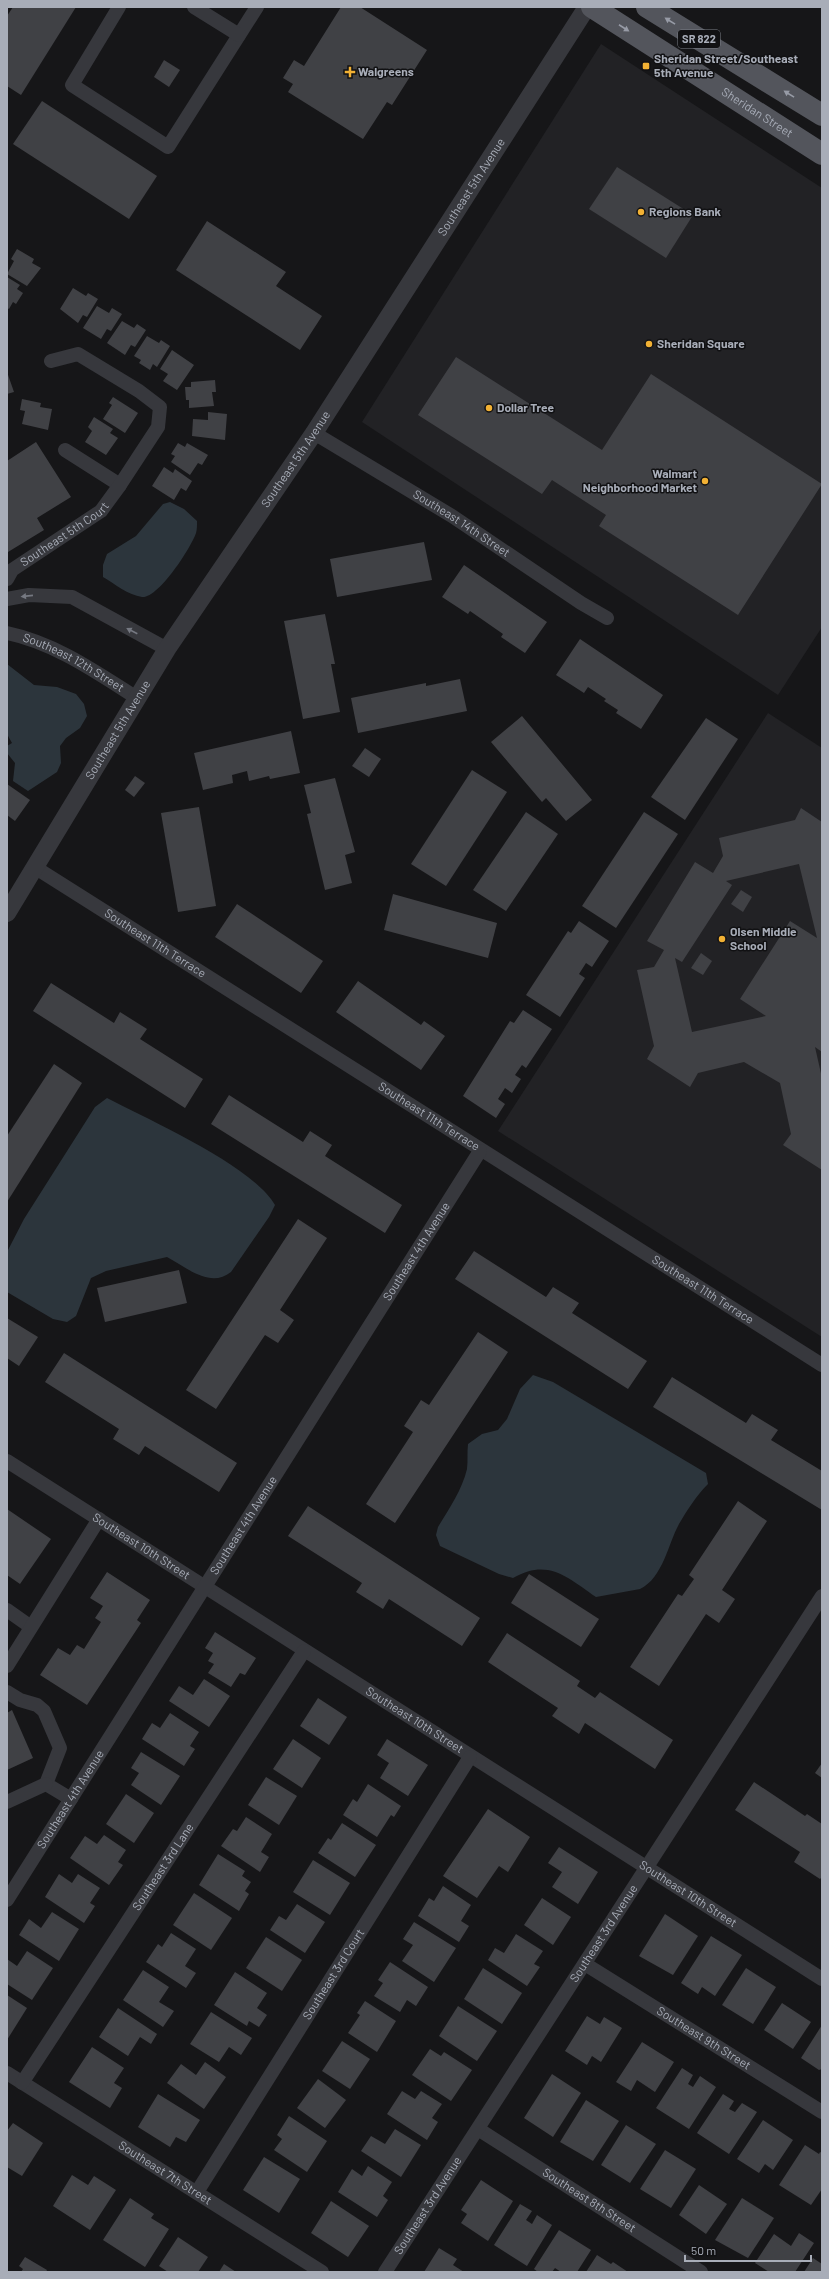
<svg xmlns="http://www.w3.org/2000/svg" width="829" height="2279" font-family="Barlow,sans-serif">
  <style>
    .built { fill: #222225 }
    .water { fill: #2c353c }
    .building { fill: #404145; fill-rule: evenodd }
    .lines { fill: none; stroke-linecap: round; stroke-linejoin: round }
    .minor { stroke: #37383d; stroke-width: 14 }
    .tertiary { stroke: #37383d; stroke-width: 18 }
    .primary { stroke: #53555c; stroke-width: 22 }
    .oneway { fill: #979ba6 }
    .oneway2 { fill: #757881 }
    .poi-dot { fill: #f2b134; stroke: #111113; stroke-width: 1.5 }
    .labels { text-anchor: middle; stroke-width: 3; stroke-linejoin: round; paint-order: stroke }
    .shield { fill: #111113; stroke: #7b7e86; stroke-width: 1 }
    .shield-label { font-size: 11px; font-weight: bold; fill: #a8adb8 }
    .poi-label { font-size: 12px; font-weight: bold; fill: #a8adb8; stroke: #111113; text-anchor: start }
    .street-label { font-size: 12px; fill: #a8adb8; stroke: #111113 }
  </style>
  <rect width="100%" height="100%" fill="#161618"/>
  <g class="built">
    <path d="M601,44L822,188V627L778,695L362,422Z"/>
    <path d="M768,713L822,748V1337L498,1131Z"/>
  </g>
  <g class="water">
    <path d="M170,502L184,509L197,521C197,525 197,530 196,533C191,548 158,599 142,597C128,595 115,584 103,577V565L107,554L136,536L163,504Z"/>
    <path d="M7,664L34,685L57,687L76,694L84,704L87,716L80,728L66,738L60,746L61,763L57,772L28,791L13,781L15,763L7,753V746L12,743L7,734Z"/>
    <path d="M107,1098C149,1120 253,1166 275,1205L269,1217L231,1272C210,1289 186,1267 167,1257L106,1271L91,1278L76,1316L67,1322L53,1319L7,1292V1252L24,1219L95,1107Z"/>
    <path d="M533,1375L553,1382L706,1473L708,1484C696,1496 688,1509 679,1524C668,1544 663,1578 640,1589L596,1597C567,1577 548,1558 513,1578L499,1574L440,1546L436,1535L438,1527C449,1509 462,1490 467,1469C468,1461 467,1452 468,1444L482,1434L498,1430L507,1419L520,1389Z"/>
  </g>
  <g class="building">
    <path d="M13,7H76L21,95L7,86V16Z"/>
    <path d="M341,7H360L427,50L392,105L387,102L363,139L288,92L293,84L283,78L294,60L304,66Z"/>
    <path d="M164,60L180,70L169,87L154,77Z"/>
    <path d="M42,101L157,176L129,219L13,144Z"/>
    <path d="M617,167L693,215L666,258L589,209Z"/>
    <path d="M207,221L286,272L276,286L322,316L300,350L176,270Z"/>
    <path d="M17,249L34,259L32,263L41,268L27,286L7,274L14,261L11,259Z"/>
    <path d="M7,277L20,285L17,289L23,293L16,304L13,302L9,309L7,308Z"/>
    <path d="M73,288L86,296L88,293L98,299L87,317L83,315L78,323L60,309Z"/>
    <path d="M97,306L109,313L112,308L122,314L111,331L107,329L101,339L83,328Z"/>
    <path d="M122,321L134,328L137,324L146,330L135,347L131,345L125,355L107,343Z"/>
    <path d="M147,336L159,343L161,340L170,346L157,367L153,364L150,370L139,363L141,360L134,356Z"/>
    <path d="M172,350L194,365L177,390L163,381L168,374L160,369Z"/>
    <path d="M456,357L602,450L651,374L822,484L738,615L599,526L606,515L552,480L542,494L418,415Z"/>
    <path d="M7,372L14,392L7,394Z"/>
    <path d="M215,380L216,392H212L214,406L189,408V400H186L185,387H191V382Z"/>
    <path d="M113,397L138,413L125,433L103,419L112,405L109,403Z"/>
    <path d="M22,399L41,403L40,407L52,409L48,430L22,424L25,411L20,410Z"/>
    <path d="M208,412L227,414L225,440L192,436L193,419L208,420Z"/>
    <path d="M94,417L113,429L110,433L118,438L106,455L85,442L92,431L88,427Z"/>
    <path d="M36,442L71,497L37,518L44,530L8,552L7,461Z"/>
    <path d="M178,443L185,447L187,443L208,455L202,465L198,463L190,475L171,462L175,456L171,454Z"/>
    <path d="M164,467L173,473L175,469L192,481L186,491L181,488L174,500L152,486Z"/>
    <path d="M424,542L432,580L337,597L330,559Z"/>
    <path d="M464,565L547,622L525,653L501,637L503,634L470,611L468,614L442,597Z"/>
    <path d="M325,614L335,664H331L340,712L303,719L284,621Z"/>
    <path d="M580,639L663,695L641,729L616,713L618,710L604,701L606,699L588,687L584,693L556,675Z"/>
    <path d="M460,679L467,711L358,733L351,698L426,683V686Z"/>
    <path d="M522,716L592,800L566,821L546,798L542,802L491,742Z"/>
    <path d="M706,718L738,739L685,820L651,797Z"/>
    <path d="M291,731L300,773L270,779L269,776L249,781L247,771L232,775L233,783L203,790L194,753Z"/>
    <path d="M365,748L381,759L369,777L352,766Z"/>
    <path d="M472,770L507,792L446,886L411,864Z"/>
    <path d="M135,776L145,783L134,797L125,790Z"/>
    <path d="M335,778L355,852L345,855L352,883L325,890L307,814L311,813L304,785Z"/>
    <path d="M7,784L30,800L15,821L7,815Z"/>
    <path d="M199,807L216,906L178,912L161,813Z"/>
    <path d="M801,808L822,822V1052L815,1047L822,1078V1170L783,1145L791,1134L780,1083L744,1062L698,1073L690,1087L647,1059L654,1046L637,970L654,967L664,950L647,941L695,862L713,873L723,856L719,838L795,820ZM799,864L817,938L790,921L740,999L766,1016L692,1032L675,958L682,962L732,885L726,881Z"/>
    <path d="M526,812L558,834L506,911L473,890Z"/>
    <path d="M644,812L678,834L616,928L582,906Z"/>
    <path d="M741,890L752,897L743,912L731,904Z"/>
    <path d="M393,894L497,923L488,958L384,930Z"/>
    <path d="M237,904L323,961L301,993L215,937Z"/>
    <path d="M579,921L609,941L592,967L586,963L579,974L585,978L560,1017L526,995L568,931L571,933Z"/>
    <path d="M701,953L712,961L703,975L691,968Z"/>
    <path d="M358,981L421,1025L424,1021L445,1036L421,1070L336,1012Z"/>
    <path d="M51,983L114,1023L120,1012L147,1029L140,1039L203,1079L185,1108L33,1011Z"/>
    <path d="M523,1010L552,1029L526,1068L522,1065L515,1075L521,1079L512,1093L505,1088L498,1099L505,1104L496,1118L463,1096L510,1021L514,1023Z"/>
    <path d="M54,1064L82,1083L7,1202V1136Z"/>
    <path d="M229,1095L303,1142L310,1131L332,1145L325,1156L402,1205L385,1233L211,1124Z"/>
    <path d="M298,1219L327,1238L280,1310L294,1320L278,1343L265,1335L216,1409L186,1390Z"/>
    <path d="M474,1251L546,1297L553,1287L579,1303L572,1313L647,1361L628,1389L455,1279Z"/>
    <path d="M179,1270L187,1303L105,1322L97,1288Z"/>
    <path d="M7,1318L38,1337L19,1366L7,1358Z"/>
    <path d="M478,1332L508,1352L395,1523L366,1504L413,1432L404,1426L421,1400L429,1405Z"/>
    <path d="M64,1353L237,1463L219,1492L145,1446L139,1455L113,1439L119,1429L45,1382Z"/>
    <path d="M672,1377L746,1423L752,1414L778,1430L771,1440L822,1471V1510L653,1407Z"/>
    <path d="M738,1501L767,1521L722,1590L735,1599L719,1623L706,1614L659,1686L630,1667L678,1594L682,1596L694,1579L689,1575Z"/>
    <path d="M308,1506L480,1618L462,1646L389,1599L383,1609L356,1592L362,1583L288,1536Z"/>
    <path d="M7,1509L51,1539L20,1584L7,1575Z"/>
    <path d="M107,1572L150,1600L137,1620L141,1623L87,1705L40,1675L58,1648L70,1655L77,1645L84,1649L101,1622L95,1618L103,1606L90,1598Z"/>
    <path d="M529,1574L599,1619L581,1647L511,1603Z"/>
    <path d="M215,1632L256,1658L245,1675L240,1673L231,1687L208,1673L214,1664L208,1661L213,1653L205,1648Z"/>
    <path d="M507,1633L580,1681L577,1686L595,1698L600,1692L673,1740L655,1769L585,1723L579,1734L552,1716L558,1708L488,1662Z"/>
    <path d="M204,1679L230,1696L209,1727L169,1701L179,1686L193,1695Z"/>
    <path d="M318,1698L347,1717L329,1745L300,1726Z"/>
    <path d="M12,1710L33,1758L7,1770V1713Z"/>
    <path d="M170,1713L199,1732L190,1746L195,1749L184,1766L142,1739L152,1723L160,1728Z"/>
    <path d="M293,1739L321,1758L302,1788L273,1769Z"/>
    <path d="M387,1739L428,1765L408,1796L380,1778L389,1763L377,1755Z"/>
    <path d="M141,1752L180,1776L161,1805L131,1785L139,1773L131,1768Z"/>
    <path d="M822,1763V1778L815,1773Z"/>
    <path d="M266,1777L297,1796L279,1825L248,1805Z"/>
    <path d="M754,1782L805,1816L807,1814L822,1824V1877L820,1879L794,1862L800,1852L735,1810Z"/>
    <path d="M368,1784L401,1806L394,1817L391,1815L377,1837L343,1815L353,1799L357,1802Z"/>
    <path d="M126,1794L154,1813L134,1843L106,1824Z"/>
    <path d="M488,1809L530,1837L508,1872L499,1866L477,1898L443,1876Z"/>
    <path d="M246,1817L272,1834L261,1852L269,1857L260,1872L221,1846L233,1829L237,1831Z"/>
    <path d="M342,1823L376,1845L355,1877L318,1853L328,1838L331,1840Z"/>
    <path d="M104,1835L126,1850L118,1862L123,1865L109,1885L70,1858L85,1836L97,1844Z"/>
    <path d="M559,1847L598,1872L578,1904L552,1887L562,1872L548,1863Z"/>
    <path d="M218,1854L245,1871L242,1876L251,1882L245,1891L249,1894L239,1911L199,1885Z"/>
    <path d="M313,1860L350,1883L330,1915L293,1892Z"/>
    <path d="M59,1874L72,1883L78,1874L100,1888L90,1903L95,1906L84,1923L45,1897Z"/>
    <path d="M443,1886L471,1905L461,1921L469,1926L459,1942L418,1916L429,1898L434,1901Z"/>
    <path d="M194,1893L232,1918L211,1950L173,1925Z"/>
    <path d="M542,1898L571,1917L553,1945L524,1925Z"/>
    <path d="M297,1904L325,1922L305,1953L270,1930L279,1916L286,1920Z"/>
    <path d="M52,1912L79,1929L59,1961L19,1935L29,1919L41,1928Z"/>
    <path d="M665,1914L698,1936L673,1975L639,1956Z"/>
    <path d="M414,1922L456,1948L434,1982L402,1961L413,1945L403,1939Z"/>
    <path d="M171,1933L196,1949L185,1966L196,1973L186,1988L146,1962L158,1944L162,1947Z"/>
    <path d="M516,1934L543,1951L534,1964L540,1967L527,1986L488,1960L495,1948L504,1953Z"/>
    <path d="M711,1936L742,1955L715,1996L702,1987L698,1994L681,1983Z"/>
    <path d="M266,1937L302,1960L282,1991L246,1968Z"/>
    <path d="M27,1951L53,1968L32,2000L7,1984V1959L17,1966Z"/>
    <path d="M390,1962L428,1987L416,2006L407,2000L400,2012L374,1996L383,1983L378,1980Z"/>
    <path d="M483,1968L522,1993L502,2024L464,1999Z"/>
    <path d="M746,1968L776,1987L753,2024L722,2005Z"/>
    <path d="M143,1970L169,1987L159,2002L174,2011L163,2027L123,2000Z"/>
    <path d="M235,1972L267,1993L257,2008L267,2015L259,2027L249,2021L247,2026L214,2005Z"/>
    <path d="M7,1995L27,2008L7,2040Z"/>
    <path d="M365,2001L396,2021L377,2052L348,2033L360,2015L357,2013Z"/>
    <path d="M782,2003L811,2022L793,2049L764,2030Z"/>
    <path d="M458,2006L497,2031L477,2061L439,2036Z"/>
    <path d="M118,2008L157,2034L151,2044L140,2037L128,2056L99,2037Z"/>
    <path d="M211,2012L252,2038L241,2055L229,2047L219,2062L190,2044Z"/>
    <path d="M587,2016L600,2024L604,2017L622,2028L601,2062L592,2056L587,2065L565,2051Z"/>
    <path d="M822,2025V2069L819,2070L801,2058Z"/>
    <path d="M342,2041L370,2059L350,2089L322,2071Z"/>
    <path d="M642,2042L674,2062L655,2092L637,2080L631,2091L616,2082Z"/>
    <path d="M92,2047L124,2068L114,2083L122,2088L110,2108L69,2082Z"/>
    <path d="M430,2049L441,2056L444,2052L472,2070L451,2101L412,2075Z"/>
    <path d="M205,2062L226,2077L204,2109L167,2083L181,2064L196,2075Z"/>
    <path d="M682,2068L693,2075L688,2084L693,2087L700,2076L716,2087L689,2129L656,2108Z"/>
    <path d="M552,2074L581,2093L553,2137L524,2118Z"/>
    <path d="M318,2079L346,2100L325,2128L297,2108Z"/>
    <path d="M402,2091L415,2099L421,2091L442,2104L432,2118L438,2122L427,2140L387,2114Z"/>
    <path d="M158,2094L200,2120L186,2142L176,2137L170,2147L138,2127Z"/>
    <path d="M723,2094L734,2101L729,2109L735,2112L742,2103L757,2112L729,2154L697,2133Z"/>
    <path d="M586,2100L619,2121L593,2161L560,2142Z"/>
    <path d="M289,2116L327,2141L307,2172L274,2150L282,2139L277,2135Z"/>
    <path d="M763,2120L793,2140L773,2170L765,2164L759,2173L737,2159Z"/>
    <path d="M13,2123L43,2143L22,2176L7,2167V2131Z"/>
    <path d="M626,2125L656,2144L630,2183L601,2165Z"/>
    <path d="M395,2129L421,2145L401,2177L361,2151L371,2136L385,2144Z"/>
    <path d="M805,2145L819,2154L820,2152L822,2153V2189L811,2205L779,2185Z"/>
    <path d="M665,2150L696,2169L671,2208L640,2189Z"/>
    <path d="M264,2157L300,2179L279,2213L243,2190Z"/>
    <path d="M368,2166L392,2182L383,2196L388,2200L377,2217L338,2192L352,2169L362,2176Z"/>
    <path d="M72,2175L88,2185L94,2176L116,2190L90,2230L53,2206Z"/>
    <path d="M481,2180L513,2201L488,2241L461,2223L467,2214L461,2210Z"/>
    <path d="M699,2185L727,2204L706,2234L679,2215Z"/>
    <path d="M130,2198L154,2214L151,2218L169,2229L145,2267L103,2240Z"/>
    <path d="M742,2198L774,2218L748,2258L715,2240Z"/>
    <path d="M331,2201L369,2226L348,2257L311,2233Z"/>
    <path d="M520,2204L532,2211L526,2220L532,2224L537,2215L552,2225L527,2266L494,2245Z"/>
    <path d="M559,2230L591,2250L577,2272H561L555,2268L552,2272H538L534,2269Z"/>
    <path d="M799,2233L814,2243L795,2272H769L755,2263L774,2234L791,2246Z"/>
    <path d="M178,2237L208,2257L198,2272H168L159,2266Z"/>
    <path d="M439,2248L457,2259L453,2265L464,2272H424Z"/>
    <path d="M597,2255L611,2264L613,2262L628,2272H586Z"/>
    <path d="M25,2257L47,2270L46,2272H21L23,2269L19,2266Z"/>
    <path d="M813,2258L822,2264V2272H804Z"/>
    <path d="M224,2264L236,2272H219Z"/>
  </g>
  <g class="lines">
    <g class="minor">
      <path d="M119,7L72,85L168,147L257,7"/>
      <path d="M194,7L239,35"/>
      <path id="s1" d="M314,433L452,516L581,603L607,618"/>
      <path d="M65,450L120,485"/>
      <path id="s2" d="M7,579L12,570L101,511L120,485L158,427L160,407L139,391L78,354L51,361"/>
      <path d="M7,599L29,595L72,597L167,649"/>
      <path id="s3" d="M7,633C55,643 96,672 137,698"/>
      <path id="s4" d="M36,868L822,1365"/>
      <path id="s5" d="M7,1461L822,1979"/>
      <path d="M7,1610L31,1627"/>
      <path d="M7,1666L99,1519"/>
      <path d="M7,1692L20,1700L37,1705L44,1711L60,1748L46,1784L71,1799"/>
      <path d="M7,1802L46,1784"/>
      <path id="s6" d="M7,1900L480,1151"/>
      <path id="s7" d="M585,1964L822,2112"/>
      <path id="s8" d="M7,2073L322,2272"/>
      <path id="s9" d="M22,2083L304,1651"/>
      <path id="s10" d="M478,2129L701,2272"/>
      <path id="s11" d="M197,2192L470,1757"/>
      <path id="s12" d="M385,2272L822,1596"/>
    </g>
    <path class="tertiary" id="s13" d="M7,913L167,649L314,433L587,7"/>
    <g class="primary">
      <path id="s14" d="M592,7L822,154"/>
      <path d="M647,7L822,115"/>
    </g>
  </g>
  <defs><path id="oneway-solid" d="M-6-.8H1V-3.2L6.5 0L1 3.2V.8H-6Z"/></defs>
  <g class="oneway">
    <use href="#oneway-solid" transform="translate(670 21) rotate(-148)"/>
    <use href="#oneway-solid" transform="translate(624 28) rotate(33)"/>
    <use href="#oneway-solid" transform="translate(789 94) rotate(-148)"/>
  </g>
  <g class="oneway2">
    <use href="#oneway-solid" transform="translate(27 596) rotate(174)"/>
    <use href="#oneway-solid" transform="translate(132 631) rotate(-153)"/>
  </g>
  <g class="poi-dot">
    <rect x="642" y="62" width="8" height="8" rx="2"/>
    <path d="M348 66h4v4h4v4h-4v4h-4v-4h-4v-4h4z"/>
    <circle cx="641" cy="212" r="4"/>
    <circle cx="649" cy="344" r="4"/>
    <circle cx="489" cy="408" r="4"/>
    <circle cx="705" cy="481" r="4"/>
    <circle cx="722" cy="939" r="4"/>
  </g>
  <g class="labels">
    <rect class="shield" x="678" y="30" width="42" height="18" rx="3"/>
    <g class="shield-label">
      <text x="699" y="43">SR 822</text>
    </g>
    <g class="poi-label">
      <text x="654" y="63">Sheridan Street/Southeast<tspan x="654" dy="14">5th Avenue</tspan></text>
      <text x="358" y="76">Walgreens</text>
      <text x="649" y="216">Regions Bank</text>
      <text x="657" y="348">Sheridan Square</text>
      <text x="497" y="412">Dollar Tree</text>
      <text x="697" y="478" text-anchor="end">Walmart<tspan x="697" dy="14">Neighborhood Market</tspan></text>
      <text x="730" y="936">Olsen Middle<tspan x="730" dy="14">School</tspan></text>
    </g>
    <g class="street-label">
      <text dy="4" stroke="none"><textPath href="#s14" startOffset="196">Sheridan Street</textPath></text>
      <text dy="4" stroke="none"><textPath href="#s13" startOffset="862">Southeast 5th Avenue</textPath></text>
      <text dy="4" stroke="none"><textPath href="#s13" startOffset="538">Southeast 5th Avenue</textPath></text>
      <text dy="4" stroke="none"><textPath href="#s1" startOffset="173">Southeast 14th Street</textPath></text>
      <text dy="4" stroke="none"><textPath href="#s2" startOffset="74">Southeast 5th Court</textPath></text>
      <text dy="4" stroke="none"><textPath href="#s3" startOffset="73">Southeast 12th Street</textPath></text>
      <text dy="4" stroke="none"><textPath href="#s13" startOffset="214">Southeast 5th Avenue</textPath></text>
      <text dy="4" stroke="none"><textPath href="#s4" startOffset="141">Southeast 11th Terrace</textPath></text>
      <text dy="4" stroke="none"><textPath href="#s4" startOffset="465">Southeast 11th Terrace</textPath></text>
      <text dy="4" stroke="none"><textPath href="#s6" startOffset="767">Southeast 4th Avenue</textPath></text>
      <text dy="4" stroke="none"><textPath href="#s4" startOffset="789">Southeast 11th Terrace</textPath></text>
      <text dy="4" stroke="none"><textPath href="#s6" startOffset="443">Southeast 4th Avenue</textPath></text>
      <text dy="4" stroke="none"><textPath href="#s5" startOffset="159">Southeast 10th Street</textPath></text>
      <text dy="4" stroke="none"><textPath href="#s5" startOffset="483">Southeast 10th Street</textPath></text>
      <text dy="4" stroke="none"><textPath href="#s6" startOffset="119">Southeast 4th Avenue</textPath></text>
      <text dy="4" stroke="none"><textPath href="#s9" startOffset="258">Southeast 3rd Lane</textPath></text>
      <text dy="4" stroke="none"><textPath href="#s5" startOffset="807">Southeast 10th Street</textPath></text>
      <text dy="4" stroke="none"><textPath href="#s12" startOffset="403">Southeast 3rd Avenue</textPath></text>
      <text dy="4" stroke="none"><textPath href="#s11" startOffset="257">Southeast 3rd Court</textPath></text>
      <text dy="4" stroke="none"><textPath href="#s7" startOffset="140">Southeast 9th Street</textPath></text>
      <text dy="4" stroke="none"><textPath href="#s8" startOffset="187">Southeast 7th Street</textPath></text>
      <text dy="4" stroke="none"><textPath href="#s10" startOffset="132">Southeast 8th Street</textPath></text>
      <text dy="4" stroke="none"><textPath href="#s12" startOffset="79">Southeast 3rd Avenue</textPath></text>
    </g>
  </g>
  <rect width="829" height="2279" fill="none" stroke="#a8adb8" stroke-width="16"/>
  <path d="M685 2255v6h126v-6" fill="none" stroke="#a8adb8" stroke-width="2"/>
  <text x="691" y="2255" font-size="12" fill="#a8adb8" stroke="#111113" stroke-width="3" paint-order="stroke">50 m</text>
</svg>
